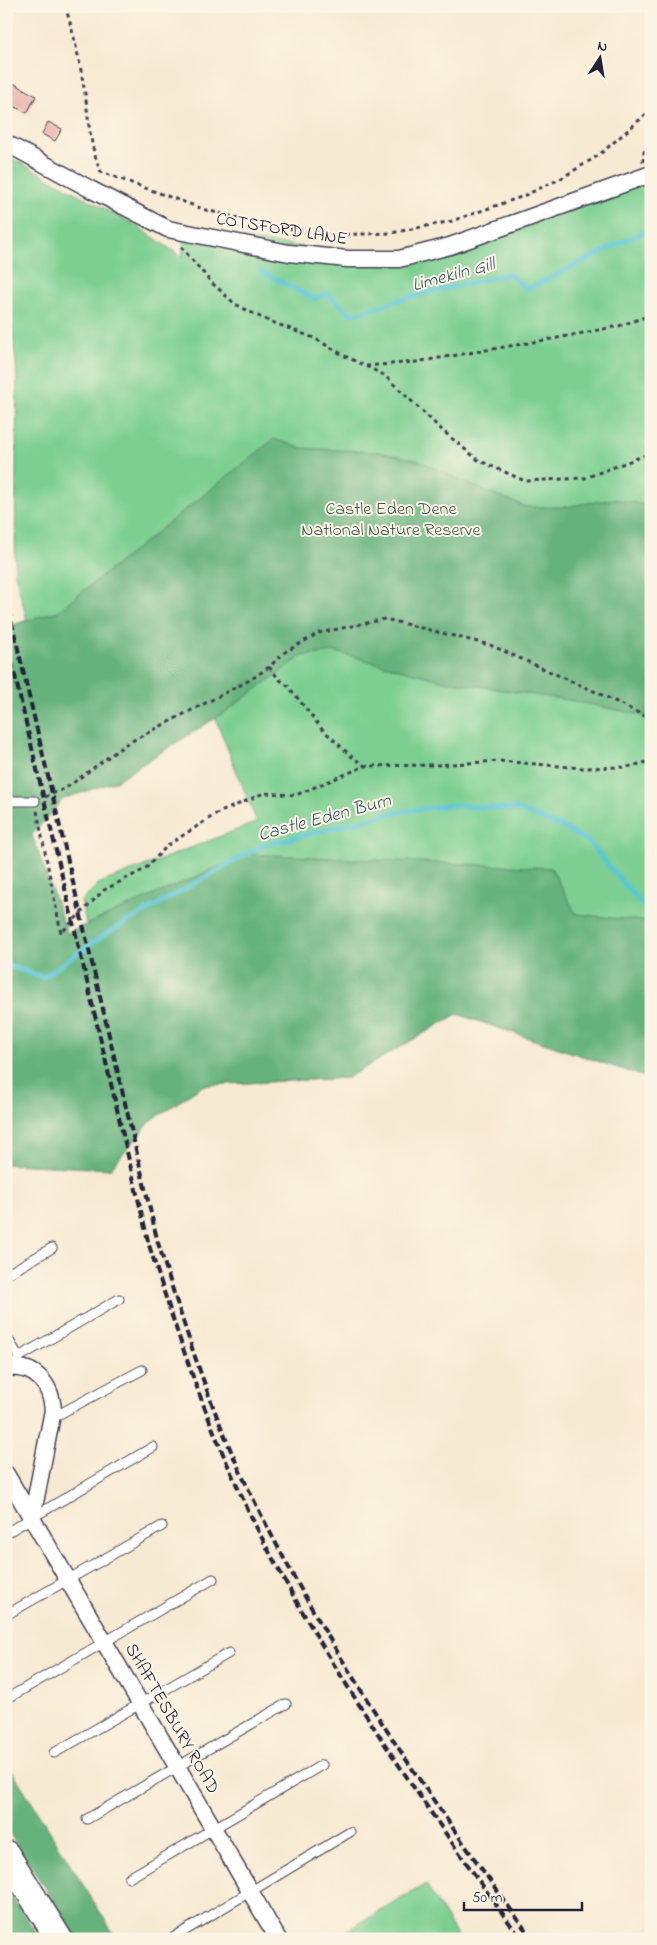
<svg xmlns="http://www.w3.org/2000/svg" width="657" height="1945" font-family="'Indie Flower',sans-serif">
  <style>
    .green { fill: #7ccf91; stroke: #4f7866 }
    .forest { fill: #65b27b; stroke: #446a5b }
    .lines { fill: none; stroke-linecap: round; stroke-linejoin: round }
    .stream { stroke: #5bc6d5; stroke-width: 5 }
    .building { fill: #e8a8a3 }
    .service-casing { stroke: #424052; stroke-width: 11 }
    .minor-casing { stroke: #424052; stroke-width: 19 }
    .primary-casing { stroke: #424052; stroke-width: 29 }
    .path { stroke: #424052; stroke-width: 3; stroke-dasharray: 4 4; stroke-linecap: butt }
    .service { stroke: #fff; stroke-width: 9 }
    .minor { stroke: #fff; stroke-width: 16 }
    .primary { stroke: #fff; stroke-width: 26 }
    .rail { stroke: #22223b; stroke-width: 4; stroke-dasharray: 8 4; stroke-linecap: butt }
    .labels { text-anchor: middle; stroke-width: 4; stroke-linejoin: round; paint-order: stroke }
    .street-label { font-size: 18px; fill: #22223b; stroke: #fcf5e5 }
    .park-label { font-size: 18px; fill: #3d5655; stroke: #fcf5e5 }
    .water-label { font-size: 19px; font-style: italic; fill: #365b71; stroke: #fcf5e5 }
  </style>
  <rect width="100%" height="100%" fill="#fcf5e5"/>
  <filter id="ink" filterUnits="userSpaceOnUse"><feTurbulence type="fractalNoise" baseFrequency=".02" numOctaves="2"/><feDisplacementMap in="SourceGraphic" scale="10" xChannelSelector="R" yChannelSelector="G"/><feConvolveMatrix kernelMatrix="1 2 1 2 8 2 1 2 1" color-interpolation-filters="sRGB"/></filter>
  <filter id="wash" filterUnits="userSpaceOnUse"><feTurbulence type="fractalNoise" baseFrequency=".0096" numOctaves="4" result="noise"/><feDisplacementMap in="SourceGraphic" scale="20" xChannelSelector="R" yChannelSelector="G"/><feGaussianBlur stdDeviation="1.12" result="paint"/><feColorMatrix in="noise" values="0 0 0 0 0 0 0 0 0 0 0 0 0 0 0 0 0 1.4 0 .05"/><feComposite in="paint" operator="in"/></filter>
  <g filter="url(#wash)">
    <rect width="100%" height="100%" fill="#f7ead3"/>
    <g class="green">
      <path d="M6,155L137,226L182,257L185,232L399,259L651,174V1079L457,1014L347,1078L204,1085L128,1104L81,901L98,884L257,822L210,705L16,624L27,620L15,573L17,373L12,328L6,307Z"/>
      <path d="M426,1884L459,1939H333Z"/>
    </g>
    <g class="forest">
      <path d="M274,439L301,448L379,452L418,460L468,484L526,507H563L614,499L651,506V717L574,701L444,681L336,652L302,656L225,712L114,782L63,799L32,835L67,933L248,854L551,868L576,914L651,922V1079L457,1014L347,1078L204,1085L152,1120L110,1169L6,1164V627L58,611Z"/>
      <path d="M6,1761L117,1939H78L6,1828Z"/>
      <path d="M6,1887L40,1939H6Z"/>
    </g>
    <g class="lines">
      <g class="stream">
        <path d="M261,271L314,299L328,294L352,315L409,297L509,274L527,289L651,228"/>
        <path d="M6,965L43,977L109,932L261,846L392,813L453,805L520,810L560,826L588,841L641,904L651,905"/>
      </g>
    </g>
    <g id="blocks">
      <g class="building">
        <path d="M6,79L36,96L27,113L6,102Z"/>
        <path d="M48,122L62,129L55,141L42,134Z"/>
      </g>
    </g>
  </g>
  <g filter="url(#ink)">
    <use href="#blocks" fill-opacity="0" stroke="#424052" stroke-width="1"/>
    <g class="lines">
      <defs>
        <g id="service">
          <path d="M6,801H35"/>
          <path d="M6,1275L52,1248"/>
          <path d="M6,1336L19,1357"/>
          <path d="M15,1367L19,1357L119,1299"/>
          <path d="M52,1418L142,1370"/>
          <path d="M6,1533L153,1447"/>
          <path d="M6,1615L162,1526"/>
          <path d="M8,1698L213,1579"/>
          <path d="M54,1753L229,1653"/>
          <path d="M87,1819L286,1704"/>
          <path d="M129,1878L322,1765"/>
          <path d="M171,1939L350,1832"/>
        </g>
        <g id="minor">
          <path d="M6,143L90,189L168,229L289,253L347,259H399L450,246L651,174"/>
          <path d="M6,1368C35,1364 51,1384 53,1410L32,1518"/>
          <path d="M6,1474L278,1939"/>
        </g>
        <path id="primary" d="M6,1854L59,1939"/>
      </defs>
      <use href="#service" class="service-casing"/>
      <use href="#minor" class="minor-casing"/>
      <use href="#primary" class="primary-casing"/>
      <g class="path">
        <path d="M65,6C75,37 81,68 86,100C89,125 91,150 101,172L206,210L266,225L335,235L391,233L452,221L521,197L560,179L599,155L651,110"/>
        <path d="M643,162L644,152L651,145"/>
        <path d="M181,247L212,283L235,304L264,319L314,338L345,356L384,375L443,431L478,460L525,481L585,478L651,453"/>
        <path d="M366,366L416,362L557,338L619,326L651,315"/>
        <path d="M269,667L279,679L289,687L321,728L351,756L365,766"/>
        <path d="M45,797L66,788L126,744L250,680L269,667L285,652L319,633L385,619L490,645L596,692L651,719"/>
        <path d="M37,811L61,933L104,890L145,869L168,845L216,814L264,793L296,795L365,766L436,765L499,761L583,768L627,767L651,761"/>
      </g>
      <use href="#service" class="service"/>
      <use href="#minor" class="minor"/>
      <use href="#primary" class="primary"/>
      <g class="rail">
        <path d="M6,598L158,1243C184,1325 210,1409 247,1486C325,1648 427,1794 532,1939"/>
        <path d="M6,638L149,1245C175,1327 202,1409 238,1488C260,1538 288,1587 316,1635C379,1740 449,1840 521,1939"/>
      </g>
    </g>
  </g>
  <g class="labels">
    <g class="street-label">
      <text transform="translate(282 228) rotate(9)" y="6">COTSFORD LANE</text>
      <text transform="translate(173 1718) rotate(60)" y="6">SHAFTESBURY ROAD</text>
    </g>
    <g class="park-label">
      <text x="391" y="514">Castle Eden Dene<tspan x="391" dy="21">National Nature Reserve</tspan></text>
    </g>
    <g class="water-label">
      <text transform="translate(453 273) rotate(-15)" y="7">Limekiln Gill</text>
      <text transform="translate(324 816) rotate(-15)" y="7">Castle Eden Burn</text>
    </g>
  </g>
  <rect width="657" height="1945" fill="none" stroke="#fcf5e5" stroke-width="25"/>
  <g transform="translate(600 58) rotate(12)" stroke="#fcf5e5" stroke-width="4" paint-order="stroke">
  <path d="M0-4L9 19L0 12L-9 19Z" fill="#22223b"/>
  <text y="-8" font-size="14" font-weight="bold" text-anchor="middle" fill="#22223b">N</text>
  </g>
  <path d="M464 1902v8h118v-8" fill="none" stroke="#22223b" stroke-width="2.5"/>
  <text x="472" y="1902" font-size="15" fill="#22223b" stroke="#fcf5e5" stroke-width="4" paint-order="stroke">50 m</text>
</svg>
